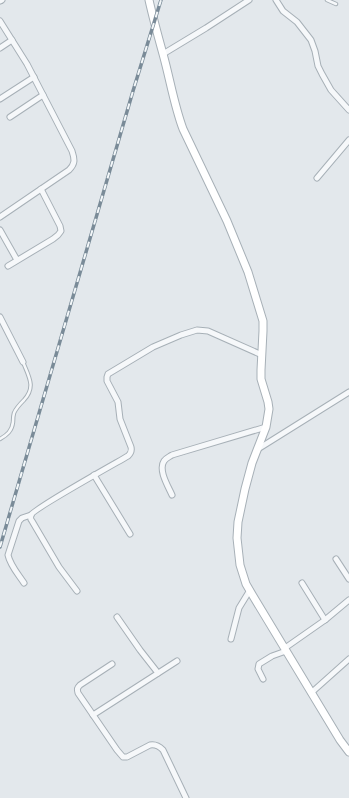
<svg xmlns="http://www.w3.org/2000/svg" width="349" height="798" font-family="'Public Sans',sans-serif">
  <style>
    .lines { fill: none; stroke-linecap: round; stroke-linejoin: round }
    .lane-casing { stroke: #a7b0b7; stroke-width: 4.5 }
    .street-casing { stroke: #a7b0b7; stroke-width: 7 }
    .secondary-casing { stroke: #a7b0b7; stroke-width: 9 }
    .lane { stroke: #f6f8fa; stroke-width: 2.5 }
    .street { stroke: #f6f8fa; stroke-width: 5 }
    .secondary { stroke: #fff; stroke-width: 7 }
    .rail-casing { stroke: #7a8b98; stroke-width: 3.5 }
    .rail { stroke: #f3f7f9; stroke-width: 2; stroke-dasharray: 6; stroke-linecap: butt }
  </style>
  <rect width="100%" height="100%" fill="#e3e8ec"/>
  <g class="lines">
    <defs>
      <g id="lane">
        <path d="M327,0L336,4"/>
        <path d="M0,439C7,435 12,431 13,422C13,419 13,416 14,413C16,408 20,404 24,400C36,387 29,377 23,362"/>
      </g>
      <g id="street">
        <path d="M276,0L283,11L297,22L311,40L315,51L318,66L322,74L331,90L349,110"/>
        <path d="M0,1L2,0"/>
        <path d="M0,21L27,64L72,151C75,160 75,164 69,170L0,217"/>
        <path d="M0,48L12,40"/>
        <path d="M163,54L206,28L249,0"/>
        <path d="M0,99L34,77"/>
        <path d="M10,117L43,95"/>
        <path d="M317,178L349,140"/>
        <path d="M0,230L17,260"/>
        <path d="M8,266L53,239L58,235L61,231L60,226L41,189"/>
        <path d="M0,317L23,362"/>
        <path d="M258,449L349,392"/>
        <path d="M94,475L130,534"/>
        <path d="M172,495C168,486 158,470 164,461C166,458 169,457 172,455L266,427"/>
        <path d="M336,559L349,579"/>
        <path d="M24,583C18,574 10,565 8,555L19,521L22,518L31,515"/>
        <path d="M302,583L325,620"/>
        <path d="M77,591L59,567L32,521C31,520 30,518 31,515C33,509 116,463 128,456C131,453 132,451 131,447L120,419L118,402L107,381V377L108,374L153,347L181,335L197,330L208,331L262,355"/>
        <path d="M117,617L140,650L158,673"/>
        <path d="M231,639L239,608L250,590"/>
        <path d="M285,648L325,620L349,600"/>
        <path d="M112,664L80,685C77,688 77,689 78,693L117,750L123,757H127L150,745C155,744 159,746 163,750L186,798"/>
        <path d="M263,679L258,669L259,664L272,656L286,651"/>
        <path d="M311,693L349,659"/>
        <path d="M93,715L177,661"/>
      </g>
      <path id="secondary" d="M149,0C153,18 158,36 163,54C170,79 174,105 183,129L227,221L248,272L263,321V331L261,370V379L268,402L269,409L266,427L252,463L245,489L238,522L237,538L240,565L246,584L253,596L340,740L349,752"/>
    </defs>
    <use href="#lane" class="lane-casing"/>
    <use href="#street" class="street-casing"/>
    <use href="#secondary" class="secondary-casing"/>
    <use href="#lane" class="lane"/>
    <use href="#street" class="street"/>
    <use href="#secondary" class="secondary"/>
    <defs>
      <path id="rail" d="M0,547L133,91L161,0"/>
    </defs>
    <use href="#rail" class="rail-casing"/>
    <use href="#rail" class="rail"/>
  </g>
</svg>
